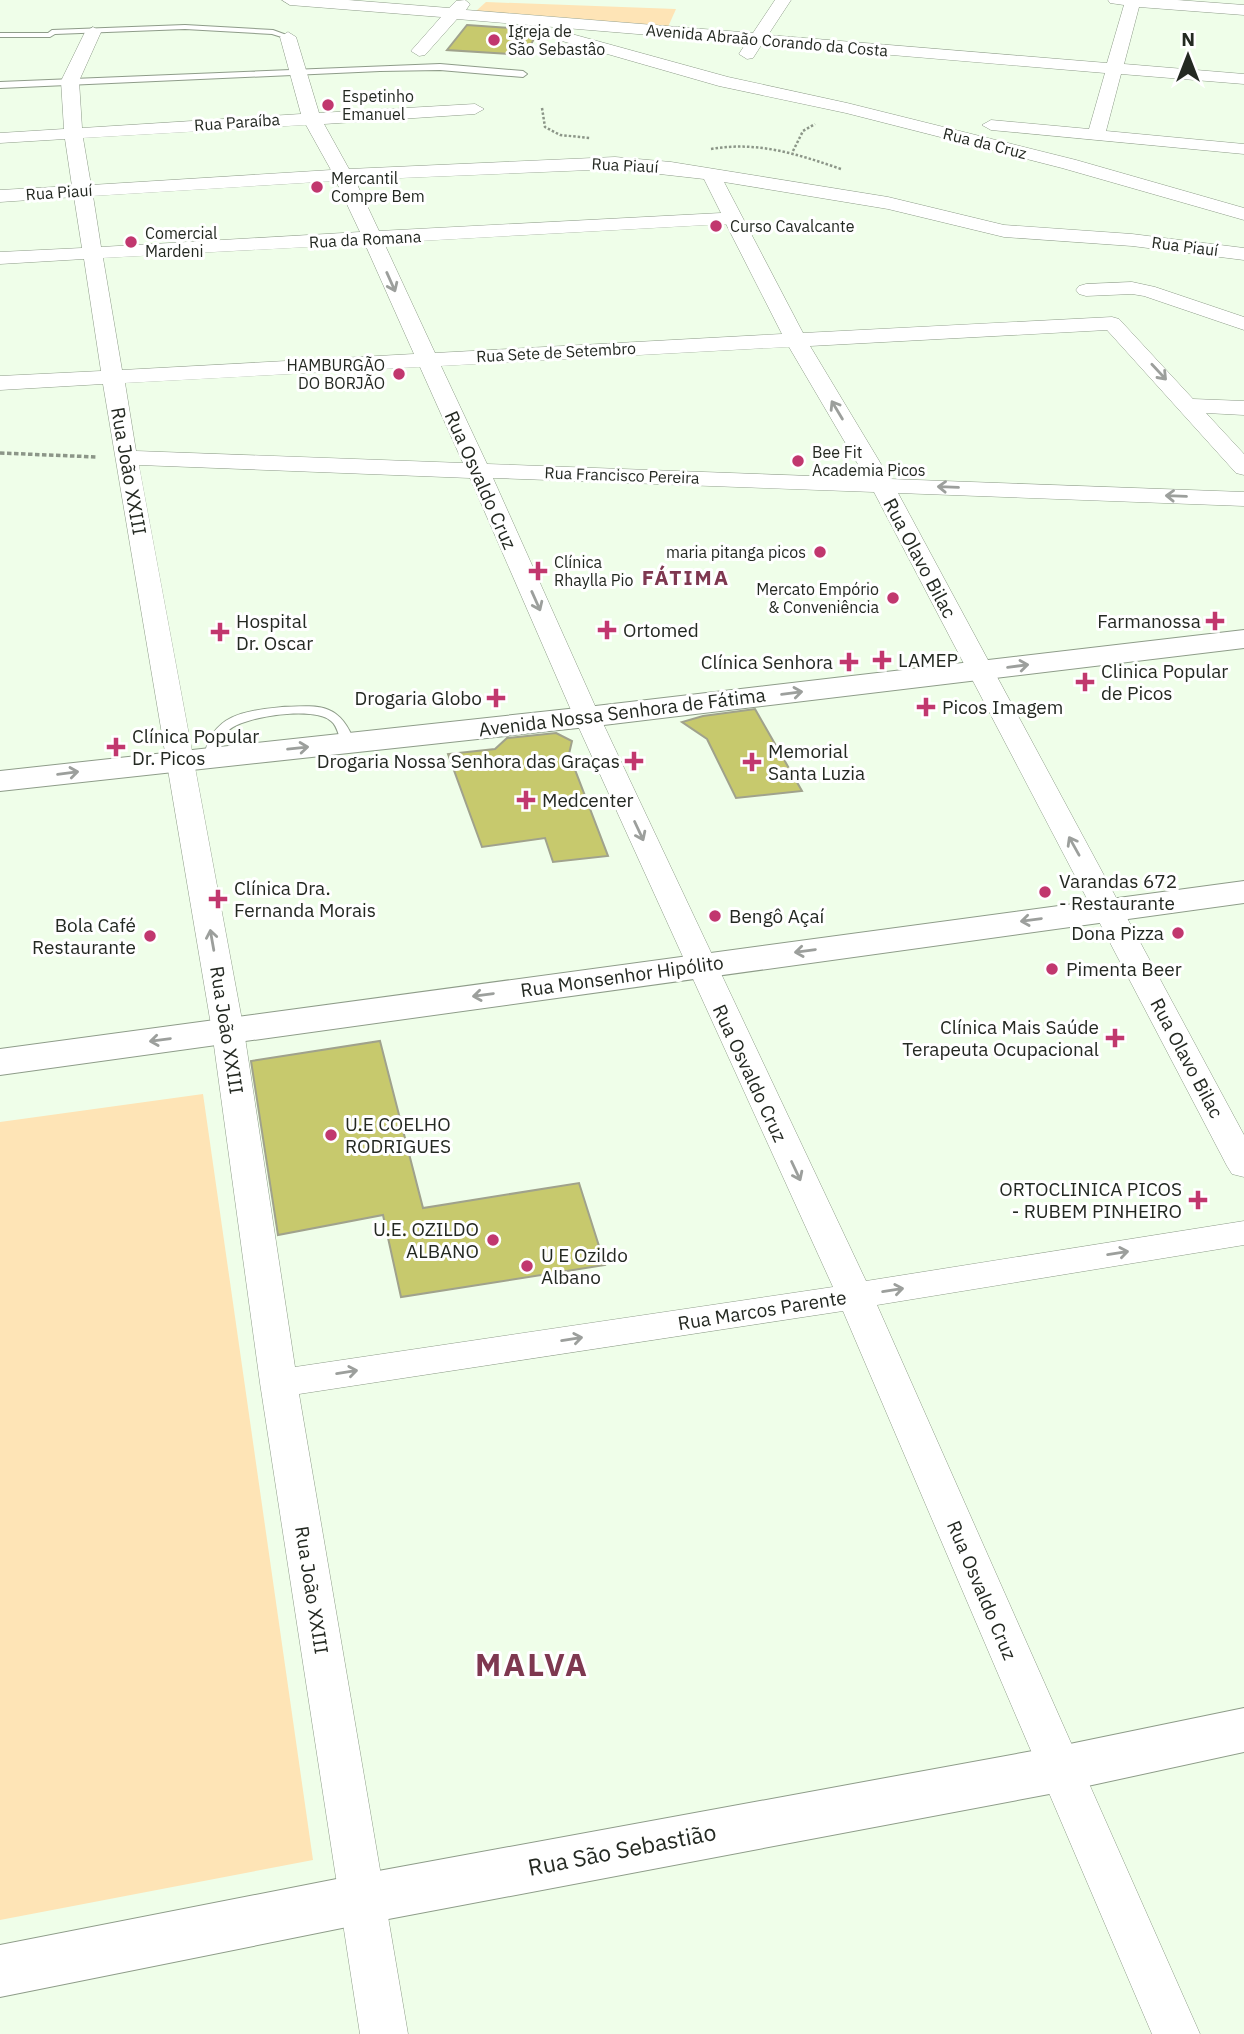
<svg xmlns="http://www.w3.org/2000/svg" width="1244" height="2034" font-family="'IBM Plex Sans',sans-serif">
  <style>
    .green { fill: #fee4b6 }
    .building { fill: #c7c96d; stroke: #a0a28c; stroke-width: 2 }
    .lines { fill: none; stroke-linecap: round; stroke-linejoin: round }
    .lane-casing { stroke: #8e9c89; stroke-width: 2 }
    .street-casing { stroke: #8e9c89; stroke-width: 1 }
    .secondary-casing { stroke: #8e9c89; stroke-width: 2 }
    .path-far1 { stroke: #8c9688; stroke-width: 2.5; stroke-dasharray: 2.5 2; stroke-linecap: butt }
    .path { stroke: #8c9688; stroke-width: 3.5; stroke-dasharray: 4.5 2.5; stroke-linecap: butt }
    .lane { fill: #fff; fill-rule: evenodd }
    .street { fill: #fff; fill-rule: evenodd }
    .secondary { fill: #fff; fill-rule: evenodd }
    .oneway { stroke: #9c9f9c }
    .poi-dot { fill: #c1376e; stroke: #fff; stroke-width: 2.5 }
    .labels { text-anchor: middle; stroke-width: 6; stroke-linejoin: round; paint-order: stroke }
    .far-poi-label { font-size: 16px; fill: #242922; stroke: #fff; text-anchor: start }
    .far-street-label { font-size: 16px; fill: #242922; stroke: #fff }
    .street-label { font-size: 19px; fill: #242922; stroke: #fff }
    .poi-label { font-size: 19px; fill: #242922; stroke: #fff; text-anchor: start }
    .far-district-label { font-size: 21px; font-weight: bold; letter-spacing: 2px; fill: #7e3850; stroke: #fff }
    .near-street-label { font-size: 23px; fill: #242922; stroke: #fff }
    .near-district-label { font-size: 32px; font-weight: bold; letter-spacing: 2px; fill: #7e3850; stroke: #fff }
  </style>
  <rect width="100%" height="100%" fill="#effee9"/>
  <g class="green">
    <path d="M486,2L676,9L668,27L476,11Z"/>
    <path d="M203,1094L313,1860L0,1920V1122Z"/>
  </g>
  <g class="building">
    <path d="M467,25L539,30L525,55L447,50Z"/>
    <path d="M755,709L802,791L736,798L707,739L682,722L703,716Z"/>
    <path d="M556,733L572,741L569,754L608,856L553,862L545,838L482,847L448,754L495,749L507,738Z"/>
    <path d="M380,1041L423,1208L579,1183L605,1265L401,1297L383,1215L278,1235L251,1061Z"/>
  </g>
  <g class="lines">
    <defs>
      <g id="lane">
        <path d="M185,25L273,30L292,37L288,39L272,34L185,29L55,34L50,37H0V33H48L52,30Z"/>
        <path d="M440,64L523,71L527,74L523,77L440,70L380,71L0,88V82Z"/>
        <path d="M282,707C321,705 340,703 355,743L348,747L343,746C339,739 338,726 331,721C315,706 245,716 229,730C220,738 221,750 216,760L211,761L204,757C212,714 245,711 282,707Z"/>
      </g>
      <g id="street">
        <path d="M282,0H348L449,8L456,1L465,0L470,4L466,10L753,33L775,0H791L768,35L1107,63L1124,5L1110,3L1108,0H1177L1244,5V15L1139,7L1124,64L1244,74V84L1121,74L1106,131L1244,144V154L991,130L982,125L991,120L1089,129L1105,73L762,44L753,58L747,59L739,54L746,43L457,19L425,55L419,56L411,51L441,17L290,5Z"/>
        <path d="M93,27L101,32L79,81L82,128L301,114L280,37L288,32L296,37L319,113L475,104L484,109L475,114L324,124L349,169L615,157L671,162L888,197L1004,225L1132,234L1244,248V260L1132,246L1004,237L888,209L724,182L803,333L1112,317L1119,319L1193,399L1244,401V415L1206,413L1244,454V475L1236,473L1107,330L810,346L890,479L1244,492V506L898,493L1244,1135V1177L1232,1174L1227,1166L874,492L493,478L600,717L866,1281L1244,1221V1245L877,1305L1200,2034H1152L843,1311L299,1394L408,2034H360L260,1383L212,1031L103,384L0,390V376L101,371L84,259L0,264V252L82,248L74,197L0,202V190L72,186L65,139L0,143V133L64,129L61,81L85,32ZM306,125L331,170L91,185L83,138ZM615,169L704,179L721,213L379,231L355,180ZM336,181L360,232L101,247L93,196ZM726,224L782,334L435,353L384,243ZM365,244L414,354L122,370L103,258ZM789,347L866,478L487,464L441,366ZM420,367L463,463L136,451L125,383ZM139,465L470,478L574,717L833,1287L295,1367L244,1031Z"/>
        <path d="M568,33L728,77L847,103L1076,160L1244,208V220L1062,168L846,113L719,86L562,41L560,38Z"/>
        <path d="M1132,282L1155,287L1244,317V330L1144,296L1132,294L1086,296L1079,294L1076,290L1079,286L1086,284Z"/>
      </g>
      <g id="secondary">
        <path d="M1244,630V648L587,727L0,791V771L587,707Z"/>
        <path d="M1244,881V903L0,1075V1049Z"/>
        <path d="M1244,1708V1752L1060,1792L362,1924L0,1997V1945L362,1874L1060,1746Z"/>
      </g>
    </defs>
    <use href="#lane" class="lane-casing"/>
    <use href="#street" class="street-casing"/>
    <use href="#secondary" class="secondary-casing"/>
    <g class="path-far1">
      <path d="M542,108L545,127L560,135L590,138"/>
      <path d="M711,149C758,141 797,154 841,169"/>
      <path d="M793,151L803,131L815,124"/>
    </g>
    <path class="path" d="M0,453L97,457"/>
    <use href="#lane" class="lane"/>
    <use href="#street" class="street"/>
    <use href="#secondary" class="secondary"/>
  </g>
  <defs><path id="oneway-shaft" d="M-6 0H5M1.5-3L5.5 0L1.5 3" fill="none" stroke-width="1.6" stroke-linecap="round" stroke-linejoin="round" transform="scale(1.75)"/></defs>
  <g class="oneway">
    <use href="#oneway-shaft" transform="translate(391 282) rotate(66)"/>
    <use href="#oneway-shaft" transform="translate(1159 372) rotate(47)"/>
    <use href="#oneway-shaft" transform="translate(837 410) rotate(-121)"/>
    <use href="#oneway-shaft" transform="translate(948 487) rotate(-178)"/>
    <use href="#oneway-shaft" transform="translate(1176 496) rotate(-178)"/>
    <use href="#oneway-shaft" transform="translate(536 601) rotate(66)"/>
    <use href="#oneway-shaft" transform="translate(1018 666) rotate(-7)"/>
    <use href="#oneway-shaft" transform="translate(792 693) rotate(-7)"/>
    <use href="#oneway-shaft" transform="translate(298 748) rotate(-6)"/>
    <use href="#oneway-shaft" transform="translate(68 773) rotate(-7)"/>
    <use href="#oneway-shaft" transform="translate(639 831) rotate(65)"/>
    <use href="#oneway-shaft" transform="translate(1074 846) rotate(-119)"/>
    <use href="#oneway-shaft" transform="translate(1031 920) rotate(172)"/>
    <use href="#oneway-shaft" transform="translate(212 940) rotate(-100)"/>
    <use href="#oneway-shaft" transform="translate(805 951) rotate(172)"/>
    <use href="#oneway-shaft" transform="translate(483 995) rotate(172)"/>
    <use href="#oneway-shaft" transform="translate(160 1040) rotate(172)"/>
    <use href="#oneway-shaft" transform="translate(796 1171) rotate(65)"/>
    <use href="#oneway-shaft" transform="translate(1118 1253) rotate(-9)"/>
    <use href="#oneway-shaft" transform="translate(893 1290) rotate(-9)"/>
    <use href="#oneway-shaft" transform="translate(572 1339) rotate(-9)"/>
    <use href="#oneway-shaft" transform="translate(347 1372) rotate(-9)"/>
  </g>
  <g class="poi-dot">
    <circle cx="494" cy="40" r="7"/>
    <circle cx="328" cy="105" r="7"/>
    <circle cx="317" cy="187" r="7"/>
    <circle cx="716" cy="226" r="7"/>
    <circle cx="131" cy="242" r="7"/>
    <circle cx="399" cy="374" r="7"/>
    <circle cx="798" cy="461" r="7"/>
    <circle cx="820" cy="552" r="7"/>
    <path d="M534.5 560.5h7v7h7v7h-7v7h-7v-7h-7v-7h7z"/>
    <circle cx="893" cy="598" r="7"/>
    <path d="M1211.5 610.5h7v7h7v7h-7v7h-7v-7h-7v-7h7z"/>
    <path d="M603.5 619.5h7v7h7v7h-7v7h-7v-7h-7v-7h7z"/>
    <path d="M216.5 621.5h7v7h7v7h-7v7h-7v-7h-7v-7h7z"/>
    <path d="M878.5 649.5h7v7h7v7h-7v7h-7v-7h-7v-7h7z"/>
    <path d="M845.5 651.5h7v7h7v7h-7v7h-7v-7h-7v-7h7z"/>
    <path d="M1081.5 671.5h7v7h7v7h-7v7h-7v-7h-7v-7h7z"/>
    <path d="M492.5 687.5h7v7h7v7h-7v7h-7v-7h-7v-7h7z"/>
    <path d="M922.5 696.5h7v7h7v7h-7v7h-7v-7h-7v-7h7z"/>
    <path d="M112.5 736.5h7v7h7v7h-7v7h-7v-7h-7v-7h7z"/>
    <path d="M630.5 750.5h7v7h7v7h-7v7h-7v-7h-7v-7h7z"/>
    <path d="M748.5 751.5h7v7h7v7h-7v7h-7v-7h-7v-7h7z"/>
    <path d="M522.5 789.5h7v7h7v7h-7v7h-7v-7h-7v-7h7z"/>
    <circle cx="1045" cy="892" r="7"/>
    <path d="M214.5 888.5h7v7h7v7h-7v7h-7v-7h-7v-7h7z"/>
    <circle cx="715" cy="916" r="7"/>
    <circle cx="1178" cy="933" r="7"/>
    <circle cx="150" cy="936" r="7"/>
    <circle cx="1052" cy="969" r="7"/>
    <path d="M1111.5 1027.5h7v7h7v7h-7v7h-7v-7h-7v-7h7z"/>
    <circle cx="331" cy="1135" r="7"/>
    <path d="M1194.5 1189.5h7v7h7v7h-7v7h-7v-7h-7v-7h7z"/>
    <circle cx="493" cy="1240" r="7"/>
    <circle cx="527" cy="1266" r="7"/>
  </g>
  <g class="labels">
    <g class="far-poi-label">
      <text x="508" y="37">Igreja de<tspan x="508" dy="18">São Sebastâo</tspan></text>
      <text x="342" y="102">Espetinho<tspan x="342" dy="18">Emanuel</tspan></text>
      <text x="331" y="184">Mercantil<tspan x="331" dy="18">Compre Bem</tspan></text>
      <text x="730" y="232">Curso Cavalcante</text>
      <text x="145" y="239">Comercial<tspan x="145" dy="18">Mardeni</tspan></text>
      <text x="385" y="371" text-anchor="end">HAMBURGÃO<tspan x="385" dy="18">DO BORJÃO</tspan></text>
      <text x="812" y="458">Bee Fit<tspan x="812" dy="18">Academia Picos</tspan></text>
      <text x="806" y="558" text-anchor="end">maria pitanga picos</text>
      <text x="554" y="568">Clínica<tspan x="554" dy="18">Rhaylla Pio</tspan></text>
      <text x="879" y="595" text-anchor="end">Mercato Empório<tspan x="879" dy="18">&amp; Conveniência</tspan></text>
    </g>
    <g class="far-street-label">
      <text transform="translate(767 40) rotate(5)" y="6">Avenida Abraão Corando da Costa</text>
      <text transform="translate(237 122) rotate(-4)" y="6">Rua Paraíba</text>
      <text transform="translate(985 143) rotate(14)" y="6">Rua da Cruz</text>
      <text transform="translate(625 165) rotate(3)" y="6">Rua Piauí</text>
      <text transform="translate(59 192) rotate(-4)" y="6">Rua Piauí</text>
      <text transform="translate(365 239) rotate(-3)" y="6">Rua da Romana</text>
      <text transform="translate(1185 246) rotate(7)" y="6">Rua Piauí</text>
      <text transform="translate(556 352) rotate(-3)" y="6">Rua Sete de Setembro</text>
      <text transform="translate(622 475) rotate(2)" y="6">Rua Francisco Pereira</text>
    </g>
    <g class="street-label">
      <text transform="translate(129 471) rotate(80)" y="7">Rua João XXIII</text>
      <text transform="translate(481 480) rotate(66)" y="7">Rua Osvaldo Cruz</text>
      <text transform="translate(920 558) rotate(62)" y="7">Rua Olavo Bilac</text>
      <text transform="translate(622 712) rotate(-7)" y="7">Avenida Nossa Senhora de Fátima</text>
      <text transform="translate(622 976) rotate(-8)" y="7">Rua Monsenhor Hipólito</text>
      <text transform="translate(227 1030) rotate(81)" y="7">Rua João XXIII</text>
      <text transform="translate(1187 1058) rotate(62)" y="7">Rua Olavo Bilac</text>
      <text transform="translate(750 1073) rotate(65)" y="7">Rua Osvaldo Cruz</text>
      <text transform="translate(762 1310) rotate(-9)" y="7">Rua Marcos Parente</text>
      <text transform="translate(312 1590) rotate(81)" y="7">Rua João XXIII</text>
      <text transform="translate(982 1590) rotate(67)" y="7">Rua Osvaldo Cruz</text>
    </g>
    <g class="poi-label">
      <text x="236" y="628">Hospital<tspan x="236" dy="22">Dr. Oscar</tspan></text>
      <text x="1201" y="628" text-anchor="end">Farmanossa</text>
      <text x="623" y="637">Ortomed</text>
      <text x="898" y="667">LAMEP</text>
      <text x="833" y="669" text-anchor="end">Clínica Senhora</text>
      <text x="1101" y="678">Clinica Popular<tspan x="1101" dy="22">de Picos</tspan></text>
      <text x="482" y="705" text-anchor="end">Drogaria Globo</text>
      <text x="942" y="714">Picos Imagem</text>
      <text x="132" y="743">Clínica Popular<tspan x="132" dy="22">Dr. Picos</tspan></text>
      <text x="768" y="758">Memorial<tspan x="768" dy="22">Santa Luzia</tspan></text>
      <text x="620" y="768" text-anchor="end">Drogaria Nossa Senhora das Graças</text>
      <text x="542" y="807">Medcenter</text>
      <text x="1059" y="888">Varandas 672<tspan x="1059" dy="22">- Restaurante</tspan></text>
      <text x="234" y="895">Clínica Dra.<tspan x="234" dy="22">Fernanda Morais</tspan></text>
      <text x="729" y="923">Bengô Açaí</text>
      <text x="136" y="932" text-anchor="end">Bola Café<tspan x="136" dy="22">Restaurante</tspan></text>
      <text x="1164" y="940" text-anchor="end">Dona Pizza</text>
      <text x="1066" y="976">Pimenta Beer</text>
      <text x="1099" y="1034" text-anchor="end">Clínica Mais Saúde<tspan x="1099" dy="22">Terapeuta Ocupacional</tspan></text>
      <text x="345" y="1131">U.E COELHO<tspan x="345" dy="22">RODRIGUES</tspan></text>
      <text x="1182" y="1196" text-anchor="end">ORTOCLINICA PICOS<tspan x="1182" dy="22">- RUBEM PINHEIRO</tspan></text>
      <text x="479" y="1236" text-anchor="end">U.E. OZILDO<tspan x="479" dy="22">ALBANO</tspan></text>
      <text x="541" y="1262">U E Ozildo<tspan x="541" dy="22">Albano</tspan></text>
    </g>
    <g class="far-district-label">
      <text x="686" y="585">FÁTIMA</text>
    </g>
    <g class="near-street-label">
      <text transform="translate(622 1850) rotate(-11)" y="8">Rua São Sebastião</text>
    </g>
    <g class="near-district-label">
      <text x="532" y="1676">MALVA</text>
    </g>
  </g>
  <g transform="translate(1188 56)" stroke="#ffffff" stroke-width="5" paint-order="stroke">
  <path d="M0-5L12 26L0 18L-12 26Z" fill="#242922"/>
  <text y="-10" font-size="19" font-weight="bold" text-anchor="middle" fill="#242922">N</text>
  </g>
</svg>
